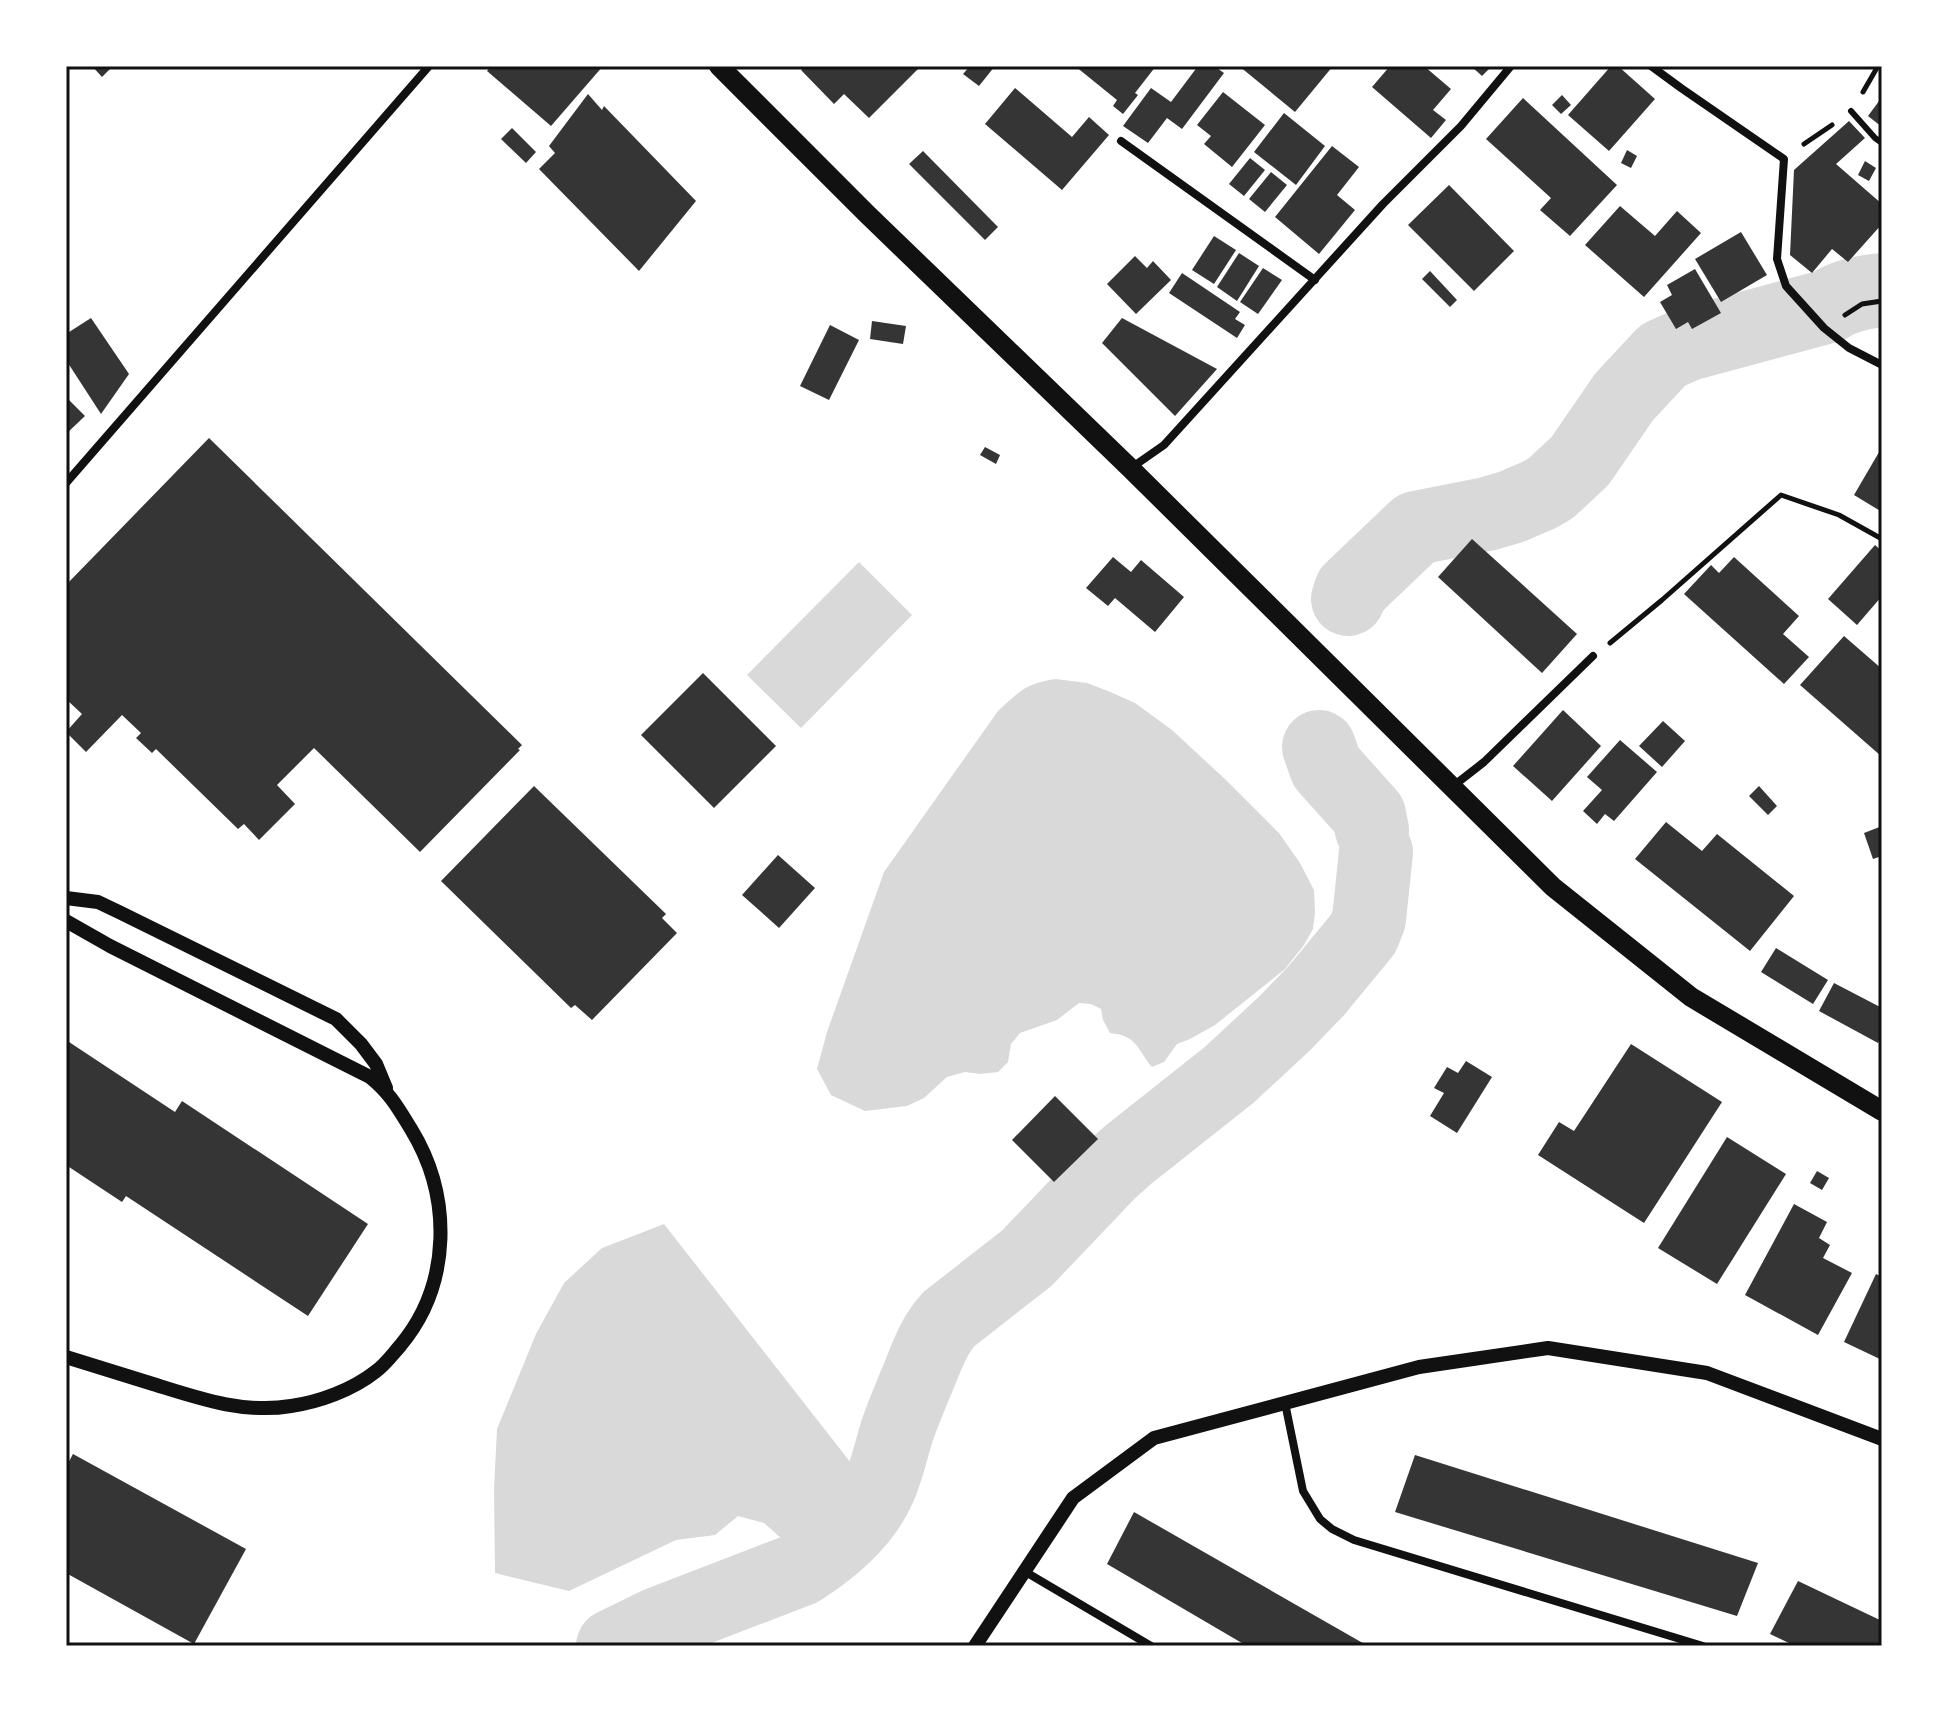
<svg xmlns="http://www.w3.org/2000/svg" width="1948" height="1712" font-family="'Crimson Pro',serif">
  <style>
    .water { fill: #d9d9d9 }
    .lines { fill: none; stroke-linecap: round; stroke-linejoin: round }
    .river { stroke: #d9d9d9; stroke-width: 74 }
    .building { fill: #353535 }
    .path { stroke: #111; stroke-width: 5 }
    .service { stroke: #111; stroke-width: 6 }
    .minor { stroke: #111; stroke-width: 8 }
    .tertiary { stroke: #111; stroke-width: 14 }
    .primary { stroke: #111; stroke-width: 20 }
    .neatline { fill: none; stroke: #111; stroke-width: 3 }
  </style>
  <rect width="100%" height="100%" fill="#fff"/>
  <g class="water">
    <path d="M859,562L912,615L801,728L747,675Z"/>
    <path d="M1056,679L1087,683L1108,691L1135,703L1172,730L1226,780L1279,833L1300,863L1314,890L1315,913L1313,929L1304,945L1285,969L1215,1025L1190,1039L1177,1044L1164,1062L1152,1067C1136,1048 1138,1036 1110,1033L1103,1020L1101,1009L1091,1004L1079,1003L1057,1020L1020,1033L1011,1044L1008,1062L998,1072L980,1074L965,1072L947,1077L924,1098L907,1106L865,1111L831,1095L817,1069L827,1032L884,872L998,711C1020,691 1026,683 1056,679Z"/>
    <path d="M664,1224L851,1463L824,1516L789,1545L764,1523L738,1516L715,1535L676,1540L569,1591L495,1573L494,1489L497,1429L536,1334L564,1283L602,1248Z"/>
  </g>
  <g class="lines">
    <g class="river">
      <path d="M1348,599L1351,590L1416,528L1487,514L1511,507L1539,495L1551,488L1580,461L1624,397L1663,355L1688,344L1829,306C1845,295 1864,292 1882,290"/>
      <path d="M1319,747L1326,767L1369,815L1372,830"/>
      <path d="M613,1646L658,1624L801,1569C832,1549 863,1523 878,1490C887,1471 891,1450 897,1431C904,1411 912,1392 920,1373C928,1353 935,1334 949,1319L1027,1258L1109,1172L1128,1155L1229,1075L1284,1024L1316,991L1363,934L1369,919L1376,852"/>
    </g>
  </g>
  <g class="building">
    <path d="M92,66H113L102,77Z"/>
    <path d="M491,66H603L551,126L487,71Z"/>
    <path d="M806,66H916L919,68L869,118L844,94L834,104L801,70Z"/>
    <path d="M970,66H995L979,86L963,74Z"/>
    <path d="M1075,66H1156L1135,93L1138,95L1123,114L1113,106L1117,100Z"/>
    <path d="M1198,66H1214L1224,73L1182,129L1167,118L1148,143L1123,126L1151,88L1171,102Z"/>
    <path d="M1239,66H1333L1295,112Z"/>
    <path d="M1390,66H1424L1451,89L1433,110L1446,120L1431,138L1372,87Z"/>
    <path d="M1471,66H1492L1482,76Z"/>
    <path d="M1611,66H1618L1655,99L1609,151L1568,115Z"/>
    <path d="M1015,88L1072,137L1089,117L1109,135L1062,190L985,124Z"/>
    <path d="M1223,92L1265,125L1232,167L1204,144L1211,136L1197,125Z"/>
    <path d="M588,94L602,110L604,106L696,201L639,271L539,169L555,153L549,146Z"/>
    <path d="M1562,95L1571,105L1561,114L1552,105Z"/>
    <path d="M1882,97V127L1868,116Z"/>
    <path d="M1523,98L1617,185L1570,236L1540,210L1551,198L1486,139Z"/>
    <path d="M1284,113L1325,146L1296,185L1254,152Z"/>
    <path d="M1849,121L1865,138L1836,164L1882,204V224L1848,262L1832,249L1812,273L1790,255L1794,170Z"/>
    <path d="M512,128L536,152L526,163L501,139Z"/>
    <path d="M1332,146L1359,167L1337,195L1355,210L1319,254L1275,217Z"/>
    <path d="M1627,150L1637,156L1631,168L1621,163Z"/>
    <path d="M923,151L998,227L985,240L909,164Z"/>
    <path d="M1250,158L1265,170L1244,196L1229,184Z"/>
    <path d="M1865,161L1876,168L1869,181L1858,175Z"/>
    <path d="M1271,172L1287,185L1265,212L1249,199Z"/>
    <path d="M1449,185L1514,251L1474,291L1408,225Z"/>
    <path d="M1620,206L1655,236L1677,211L1701,233L1644,297L1585,245Z"/>
    <path d="M1741,232L1767,275L1721,302L1695,259Z"/>
    <path d="M1214,236L1236,250L1214,284L1192,270Z"/>
    <path d="M1239,253L1259,266L1237,301L1217,287Z"/>
    <path d="M1135,256L1147,268L1153,261L1171,280L1136,314L1107,284Z"/>
    <path d="M1263,268L1282,280L1258,314L1240,302Z"/>
    <path d="M1695,269L1721,313L1692,329L1688,322L1676,329L1660,302L1672,295L1667,285Z"/>
    <path d="M1430,271L1457,300L1450,307L1422,279Z"/>
    <path d="M1182,273L1240,312L1235,319L1245,325L1237,338L1169,293Z"/>
    <path d="M91,318L129,374L101,414L66,360V334Z"/>
    <path d="M1122,318L1217,369L1175,416L1102,343Z"/>
    <path d="M872,321L906,326L903,344L870,339Z"/>
    <path d="M830,325L859,340L829,400L800,386Z"/>
    <path d="M66,397L85,416L66,434Z"/>
    <path d="M209,438L522,745L518,749L520,750L420,852L314,748L277,785L295,804L259,840L244,824L238,829L156,749L152,753L136,738L141,733L122,715L86,752L66,732L82,714L66,699V585Z"/>
    <path d="M985,447L1000,455L996,464L980,455Z"/>
    <path d="M1882,447V512L1854,495Z"/>
    <path d="M1472,539L1577,634L1542,673L1438,577Z"/>
    <path d="M1875,545L1882,551V596L1857,625L1828,599Z"/>
    <path d="M1113,557L1131,572L1141,560L1184,597L1155,632L1115,598L1108,606L1086,588Z"/>
    <path d="M1734,557L1799,616L1783,634L1809,657L1784,684L1684,594L1711,565L1719,573Z"/>
    <path d="M1844,636L1882,669L1881,756L1800,685Z"/>
    <path d="M703,673L776,746L714,808L641,735Z"/>
    <path d="M1563,710L1601,746L1552,801L1513,766Z"/>
    <path d="M1663,721L1685,741L1662,767L1639,746Z"/>
    <path d="M1620,740L1657,772L1614,821L1605,814L1597,824L1583,811L1602,790L1587,777Z"/>
    <path d="M534,786L666,914L662,918L677,933L592,1020L575,1005L571,1008L441,881Z"/>
    <path d="M1759,786L1777,806L1768,815L1749,796Z"/>
    <path d="M1666,822L1702,851L1717,834L1794,896L1750,951L1635,859Z"/>
    <path d="M1882,826V856L1873,859L1864,833Z"/>
    <path d="M778,855L815,888L779,928L742,895Z"/>
    <path d="M1776,948L1828,980L1813,1004L1761,972Z"/>
    <path d="M1834,983L1882,1008V1036L1878,1043L1819,1011Z"/>
    <path d="M66,1040L175,1112L182,1101L368,1224L308,1316L126,1196L122,1202L66,1165Z"/>
    <path d="M1631,1044L1722,1102L1644,1223L1538,1155L1559,1122L1574,1131Z"/>
    <path d="M1466,1061L1492,1077L1457,1133L1430,1116L1444,1093L1434,1088L1447,1067L1458,1073Z"/>
    <path d="M1055,1096L1098,1139L1054,1182L1012,1140Z"/>
    <path d="M1727,1137L1786,1174L1717,1284L1658,1248Z"/>
    <path d="M1817,1171L1829,1178L1822,1190L1810,1183Z"/>
    <path d="M1794,1204L1827,1222L1819,1238L1830,1245L1823,1258L1852,1273L1818,1335L1745,1295Z"/>
    <path d="M1876,1274L1882,1277V1360L1844,1342Z"/>
    <path d="M73,1454L246,1549L194,1644L66,1573V1467Z"/>
    <path d="M1415,1455L1758,1563L1737,1616L1395,1512Z"/>
    <path d="M1134,1512L1368,1646H1247L1107,1564Z"/>
    <path d="M1798,1581L1882,1621V1646H1795L1770,1634Z"/>
  </g>
  <g class="lines">
    <g class="path">
      <path d="M1863,92L1878,66"/>
      <path d="M1804,144L1832,125"/>
      <path d="M1845,315L1862,304L1882,301"/>
      <path d="M1610,643L1662,600L1781,495L1839,515L1882,539"/>
    </g>
    <path class="service" d="M1851,111L1875,138L1882,143"/>
    <g class="minor">
      <path d="M1651,66L1681,88L1784,159L1777,259L1786,286L1824,328L1849,348L1882,365"/>
      <path d="M1121,141L1315,280"/>
      <path d="M1131,468L1164,445L1383,204L1461,126L1511,66"/>
      <path d="M66,483L429,66"/>
      <path d="M1452,787L1484,762L1593,656"/>
      <path d="M1285,1403L1303,1491L1320,1519L1332,1529L1354,1540L1703,1646"/>
      <path d="M1024,1571L1151,1646"/>
    </g>
    <g class="tertiary">
      <path d="M66,898L98,902L119,912L336,1019L361,1044L376,1064L386,1088"/>
      <path d="M66,921L110,946L370,1077C390,1093 398,1108 411,1129C452,1196 452,1284 400,1346C392,1355 385,1365 375,1372C352,1390 319,1402 291,1406C243,1414 198,1398 153,1384C124,1375 95,1366 66,1357"/>
      <path d="M975,1646L1073,1498L1154,1438L1419,1367L1548,1348L1707,1373L1882,1439"/>
    </g>
    <path class="primary" d="M719,66L868,215L1130,468L1553,887L1691,997L1882,1111"/>
  </g>
  <rect width="1948" height="1712" fill="none" stroke="#ffffff" stroke-width="136"/>
  <rect x="68" y="68" width="1812" height="1576" class="neatline"/>
</svg>
